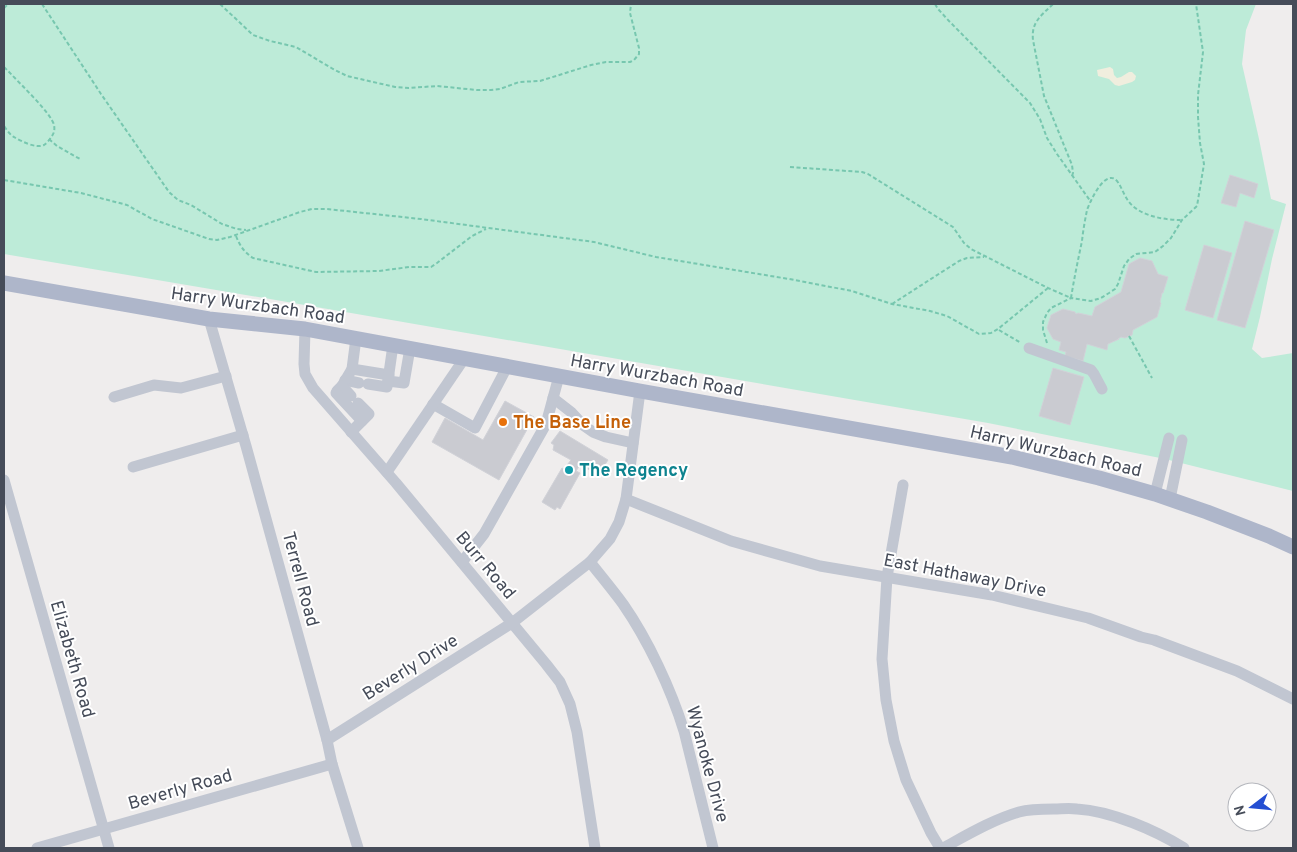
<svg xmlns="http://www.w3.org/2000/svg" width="1297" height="852" font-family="Overpass,sans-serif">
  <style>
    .green { fill: #bdebd8 }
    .sand { fill: #f0eede }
    .building { fill: #cacbd1; stroke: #d1d2d8 }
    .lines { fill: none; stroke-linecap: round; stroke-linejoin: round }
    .path { stroke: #77c7af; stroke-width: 2; stroke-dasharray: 4 2.5; stroke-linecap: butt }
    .minor { stroke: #c1c6d1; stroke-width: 11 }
    .major { stroke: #aeb6ca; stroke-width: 15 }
    .food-dot { fill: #e8710a; stroke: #fff; stroke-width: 2 }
    .culture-dot { fill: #0f9aa8; stroke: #fff; stroke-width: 2 }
    .labels { text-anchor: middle; stroke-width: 4; stroke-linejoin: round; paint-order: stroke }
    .street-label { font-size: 18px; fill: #464c59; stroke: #fff }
    .food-label { font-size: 18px; font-weight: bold; fill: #c56008; stroke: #fff; text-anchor: start }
    .culture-label { font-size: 18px; font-weight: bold; fill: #0d838f; stroke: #fff; text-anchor: start }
  </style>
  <rect width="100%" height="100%" fill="#efeded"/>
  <path class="green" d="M4,4H1256L1246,30L1242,64L1259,139L1271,199L1286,204L1272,259L1260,317L1252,349L1262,358L1293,353V491L1165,459L988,423L270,299L4,254Z"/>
  <path class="sand" d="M1110,67L1113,69L1114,75L1117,78L1121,77L1129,72H1132L1136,76L1135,80L1132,82L1119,86L1115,85L1109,79L1098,76L1097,70Z"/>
  <g class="building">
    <path d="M1230,175L1258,184L1254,198L1240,193L1236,207L1221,203Z"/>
    <path d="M1245,221L1274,230L1245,328L1217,320Z"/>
    <path d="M1204,245L1232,253L1213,318L1185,310Z"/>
    <path d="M1140,258L1152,261L1158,274L1168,277L1163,293H1162L1160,302L1161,303L1157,317L1133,330L1132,335L1125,338L1121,337L1118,339H1119L1108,344L1107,350L1087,344L1083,361L1065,356L1066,352L1059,350L1061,342L1053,339L1047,328L1051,315L1063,309L1075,312L1076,314L1078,313L1092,316L1095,307L1121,292L1129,264Z"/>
    <path d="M1053,368L1084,377L1070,425L1039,416Z"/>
    <path d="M505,401L534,417L499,480L432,442L445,418L483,440Z"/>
    <path d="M560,431L608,460L600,472L598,471L597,474L580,465L576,471L580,473L560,509L557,507L555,510L542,502L562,468L564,469L571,460L553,450L554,445L551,443Z"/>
  </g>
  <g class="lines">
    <g class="path">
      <path d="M42,4L101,94L169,192L178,200L191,205L222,224L237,229L246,230"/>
      <path d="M220,4L253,35L270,41L296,47L333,69L347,76L395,87L409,88L437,86L477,90H491L500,89L519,82L540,81L591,65L606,62H630L634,60L639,54V48L630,13L631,4"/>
      <path d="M935,4L938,9L949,21L1030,103L1040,119L1047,138L1057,154L1091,202"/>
      <path d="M1053,4C1041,16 1031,22 1033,40L1044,96L1072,165L1073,173L1072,176"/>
      <path d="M4,8L8,4"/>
      <path d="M4,67C7,70 9,72 12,75C22,86 51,113 54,125C55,130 54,133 52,136C50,139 47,143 44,145C36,149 21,141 14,137C10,135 7,130 4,126"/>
      <path d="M49,139L57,146L80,159"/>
      <path d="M790,167L862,172L868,174L953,227L964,243L971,249L1048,288L1071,298C1074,279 1078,260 1082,241C1083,231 1085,220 1087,210C1090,202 1103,172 1115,179C1120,183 1123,193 1127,199C1137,216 1164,220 1182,220"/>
      <path d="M4,180L81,193L127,205L152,219L209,239L217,240L230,237L300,212L312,209H327L421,219L594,242L656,257L789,279L852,291L892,304L930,311L947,316L979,334L991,333L998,329L1048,288"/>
      <path d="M236,236C240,246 244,252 253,258L316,272L379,271L409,267H431L437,263L472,236L486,229"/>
      <path d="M892,304L959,261L967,258L984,257"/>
      <path d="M999,330L1021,343"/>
      <path d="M1129,336L1152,378"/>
      <path d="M1047,343L1043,330V322L1047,313L1051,308L1071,298L1091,301L1101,298L1109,293L1115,289L1118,284L1124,266L1129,259L1136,254L1155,252L1163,246L1171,238L1182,220L1197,206L1204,164L1200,143L1198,117V95L1203,52L1196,4"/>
    </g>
    <g class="minor">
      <path d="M209,319L246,446L327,740L332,764L358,848"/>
      <path d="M305,329L304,364L305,374L313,388L396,483L546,664L560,682L570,704L577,732L595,848"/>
      <path d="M1029,348L1091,370L1094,374L1102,389"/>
      <path d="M352,369L389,375"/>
      <path d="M345,380L359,383"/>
      <path d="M388,381L404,383L410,348"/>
      <path d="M368,384L387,387L393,345"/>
      <path d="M342,386L352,369L356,338"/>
      <path d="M337,391L342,386L351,396"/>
      <path d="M336,393L362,421"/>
      <path d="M114,397L154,385L181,388L226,376"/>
      <path d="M553,398L571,412L583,425L593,432L606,437L633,443"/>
      <path d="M433,404L475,428L507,367"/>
      <path d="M351,432L369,414L358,403"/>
      <path d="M133,467L243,435"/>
      <path d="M387,472L464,359"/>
      <path d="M4,480L109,848"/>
      <path d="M903,485L887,577L882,659L886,700L894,741L906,780L931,833L940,848"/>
      <path d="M1155,494L1169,438"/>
      <path d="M626,499L731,541L820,566L992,595L1088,618L1141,637L1154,640L1237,671L1293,699"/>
      <path d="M1170,499L1182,440"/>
      <path d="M462,562L484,534L546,424L559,376"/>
      <path d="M590,562C601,576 612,589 623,604C648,640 671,689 684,731L713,848"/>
      <path d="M327,740L512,623L590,562L610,539L619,522L626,499L640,391"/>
      <path d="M37,848L332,764"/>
      <path d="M943,848C967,835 992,820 1019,812C1030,809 1042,809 1054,809C1061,809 1069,808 1077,809C1111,811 1155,830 1184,848"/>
    </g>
    <path class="major" d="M4,283L209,319L305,329L640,391L1012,457L1099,478L1155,494L1207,512L1269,536L1293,547"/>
  </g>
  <circle class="food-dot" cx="503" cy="422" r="5"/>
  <circle class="culture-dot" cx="569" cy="470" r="5"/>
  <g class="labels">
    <g class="street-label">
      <text transform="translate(258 305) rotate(8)" y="6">Harry Wurzbach Road</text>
      <text transform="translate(657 375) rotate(10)" y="6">Harry Wurzbach Road</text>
      <text transform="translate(1056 451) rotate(13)" y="6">Harry Wurzbach Road</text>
      <text transform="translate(486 565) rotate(50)" y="6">Burr Road</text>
      <text transform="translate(965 575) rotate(11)" y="6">East Hathaway Drive</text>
      <text transform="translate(301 579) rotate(75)" y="6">Terrell Road</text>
      <text transform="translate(73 659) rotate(74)" y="6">Elizabeth Road</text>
      <text transform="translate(410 667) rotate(-32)" y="6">Beverly Drive</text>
      <text transform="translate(708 764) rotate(75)" y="6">Wyanoke Drive</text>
      <text transform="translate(180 789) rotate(-16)" y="6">Beverly Road</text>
    </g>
    <g class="food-label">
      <text x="513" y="428">The Base Line</text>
    </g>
    <g class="culture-label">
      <text x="579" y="476">The Regency</text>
    </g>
  </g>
  <rect width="1297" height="852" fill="none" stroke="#464c59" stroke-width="10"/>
  <g transform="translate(1252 807) rotate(254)"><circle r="24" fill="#ffffff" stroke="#b5b7bd"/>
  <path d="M0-4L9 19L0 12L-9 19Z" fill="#244ed2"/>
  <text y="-8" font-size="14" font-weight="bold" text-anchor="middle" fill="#464c59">N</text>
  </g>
</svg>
